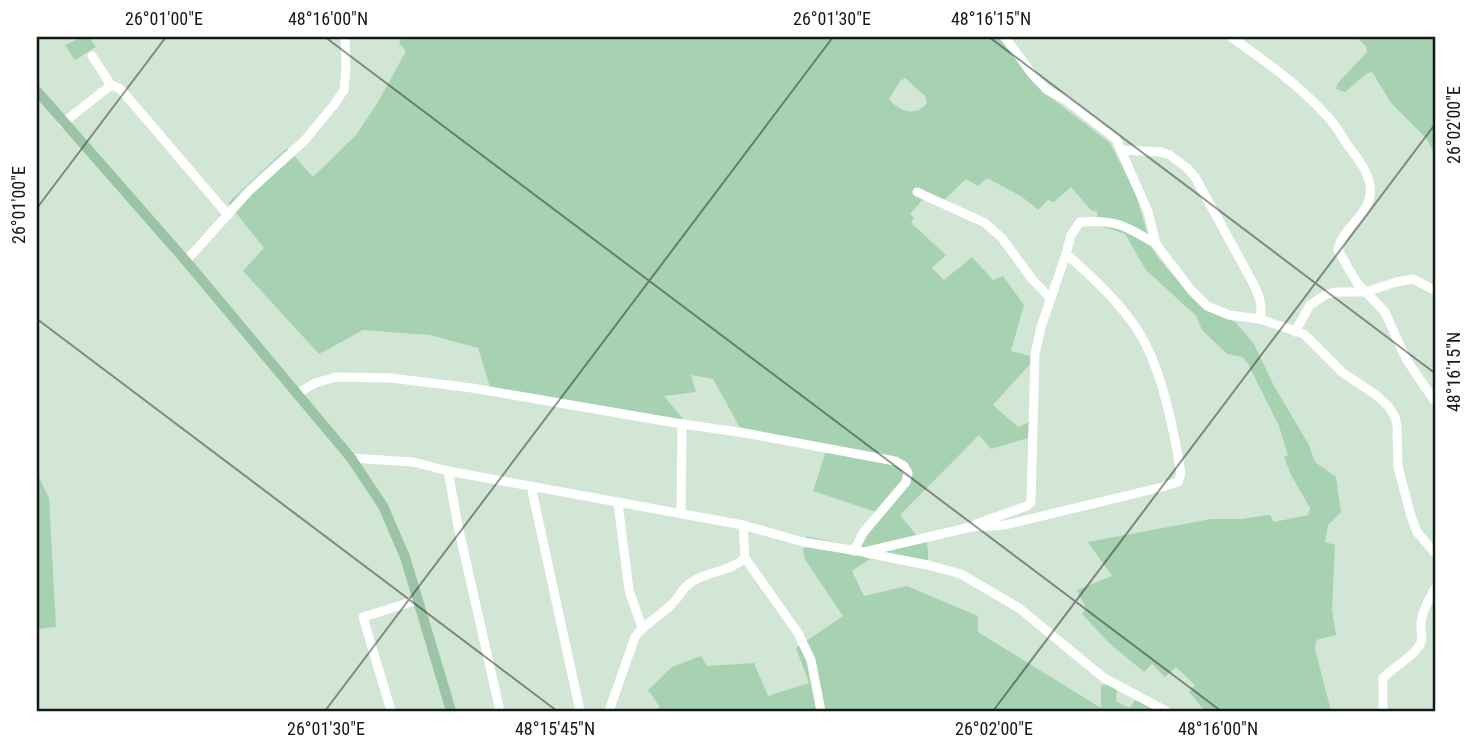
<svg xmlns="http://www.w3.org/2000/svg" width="1473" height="748" font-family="'Roboto Condensed',sans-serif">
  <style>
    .green { fill: #a7d2b1; fill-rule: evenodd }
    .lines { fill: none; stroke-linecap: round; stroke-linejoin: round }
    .minor { stroke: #fff; stroke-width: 9 }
    .major { stroke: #9bc3a6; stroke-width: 10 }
    .ticks { fill: none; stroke: #131a15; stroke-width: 2; stroke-opacity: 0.45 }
    .neatline { fill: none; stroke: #131a15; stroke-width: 2.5 }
    .ticks-label { font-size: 18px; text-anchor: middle; fill: #131a15 }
  </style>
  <rect width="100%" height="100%" fill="#d2e6d6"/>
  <g class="green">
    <path d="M82,37H89L96,47L75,60L65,45Z"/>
    <path d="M402,37H998L1045,93L1110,143L1136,194L1151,246L1159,259L1188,292L1236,323L1254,344L1274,386L1309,445L1315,462L1336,477L1341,512L1328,525L1325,542L1335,545L1332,610L1336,635L1316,640L1315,649L1331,711H1205L1189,692L1195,685L1176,667L1165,677L1152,664L1144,672L1109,643L1082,614L1086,608L1077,590L1112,576L1088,542L1211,519H1241L1270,515L1274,522L1308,515L1310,508L1291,475L1284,457L1288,455L1279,426L1248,364L1243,357L1227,354L1202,330L1196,316L1146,270L1125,234L1098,225L1097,212L1091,210L1071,187L1054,202L1048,200L1038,210L1021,196L987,178L978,186L966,179L939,205L924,198L910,214L914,218L911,223L946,255L932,268L944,280L972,257L993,280L1003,276L1024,305L1011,351L1031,356L1030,364L993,405L1018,427L1029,422L1028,438L991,449L979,435L900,515L917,536L926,534L928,551V568L870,559L852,571L864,596L907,586L978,616V632L1101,708V685H1109L1117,690L1116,701L1130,708L1140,692L1173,711H654L660,707L648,690L672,667L701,656L707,666L754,663L768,696L809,683L796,648L843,616L806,561L803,552L806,536L855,547L876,512L813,491L826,451L744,435L713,379L691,375L696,392L664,396L689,426L492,393L478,348L430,335L363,330L319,354L243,271L264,248L228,203L287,148L313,177L356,135L378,102L406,51L399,43ZM905,78L925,96L927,103C916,117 899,112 889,99L900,81Z"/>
    <path d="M1356,37H1436V156L1426,138L1391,103L1372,72L1366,74L1345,92L1336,89L1337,84L1367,52L1366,46Z"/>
    <path d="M37,473L49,498L56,627L37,629Z"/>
  </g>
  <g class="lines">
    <g class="minor">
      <path d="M1005,37L1032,74L1047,90L1066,100L1116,139L1148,212L1156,244L1191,290L1207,306L1229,315L1260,319L1304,334L1343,373L1376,395L1389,407L1395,417L1397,426L1398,467L1411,516L1417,532L1436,554"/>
      <path d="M1231,37C1264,60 1300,86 1327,116C1336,125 1342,137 1349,147C1359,160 1373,178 1370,195C1367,217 1342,228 1338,250L1357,283L1385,312L1406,359L1436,403"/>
      <path d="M92,56L111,85L119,88L124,93L228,215"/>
      <path d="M63,123L111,85"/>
      <path d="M1121,150L1161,152L1170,155L1187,168L1195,177L1253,283C1259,296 1263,304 1260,319"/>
      <path d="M917,192L985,223L1002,238L1032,279L1051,299"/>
      <path d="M186,261L249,191L305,140L333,106L344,90L346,69L345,37"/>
      <path d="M1295,332L1310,305L1325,295L1336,292H1366L1396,282L1413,279L1436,291"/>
      <path d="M297,394L315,383L336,377L391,378L472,388L682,424L681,513"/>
      <path d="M682,424L739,432L895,461L904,466L908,473L906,482L863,533L854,551"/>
      <path d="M351,458L413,462L448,471L743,525L803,542L864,552L971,527L1005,525L1162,487L1178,482L1181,473C1174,432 1164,380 1145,343C1129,311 1093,277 1066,254L1071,235L1080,222C1116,219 1126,226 1156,244"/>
      <path d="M448,471L458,526L500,711"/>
      <path d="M531,486L580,711"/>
      <path d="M618,503L629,590L642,628"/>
      <path d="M976,524L1027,506L1031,502L1035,354L1041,327L1066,254"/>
      <path d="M866,553L928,565L961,574L1019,608L1104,678L1166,711"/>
      <path d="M745,558L798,633L811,660L821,711"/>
      <path d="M391,711L363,617L418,600"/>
      <path d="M609,711L635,637C645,623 660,616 672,604C680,596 684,585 695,580C711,571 731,571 745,558L743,525"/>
      <path d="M1383,711V678C1394,666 1411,659 1420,645C1424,638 1420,631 1421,623C1422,611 1430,597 1436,587"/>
    </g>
    <path class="major" d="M37,91L186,261L351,458L383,506L405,557L451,711"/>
  </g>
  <path class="ticks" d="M325,37L1221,711M989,37L1436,374M37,208L166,37M37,319L557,711M325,711L833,37M993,711L1436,123"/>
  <rect width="1473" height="748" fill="none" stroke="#ffffff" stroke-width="77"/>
  <rect x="38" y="38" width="1396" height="672" class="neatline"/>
  <g class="ticks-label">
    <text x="164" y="25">26°01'00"E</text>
    <text x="328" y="25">48°16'00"N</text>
    <text x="832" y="25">26°01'30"E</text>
    <text x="991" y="25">48°16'15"N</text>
    <text transform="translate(1454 125) rotate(-90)" y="6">26°02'00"E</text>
    <text transform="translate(19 205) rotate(-90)" y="6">26°01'00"E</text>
    <text transform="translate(1454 372) rotate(-90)" y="6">48°16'15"N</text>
    <text x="326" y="735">26°01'30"E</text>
    <text x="555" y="735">48°15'45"N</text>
    <text x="994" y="735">26°02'00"E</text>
    <text x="1218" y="735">48°16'00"N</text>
  </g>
</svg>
